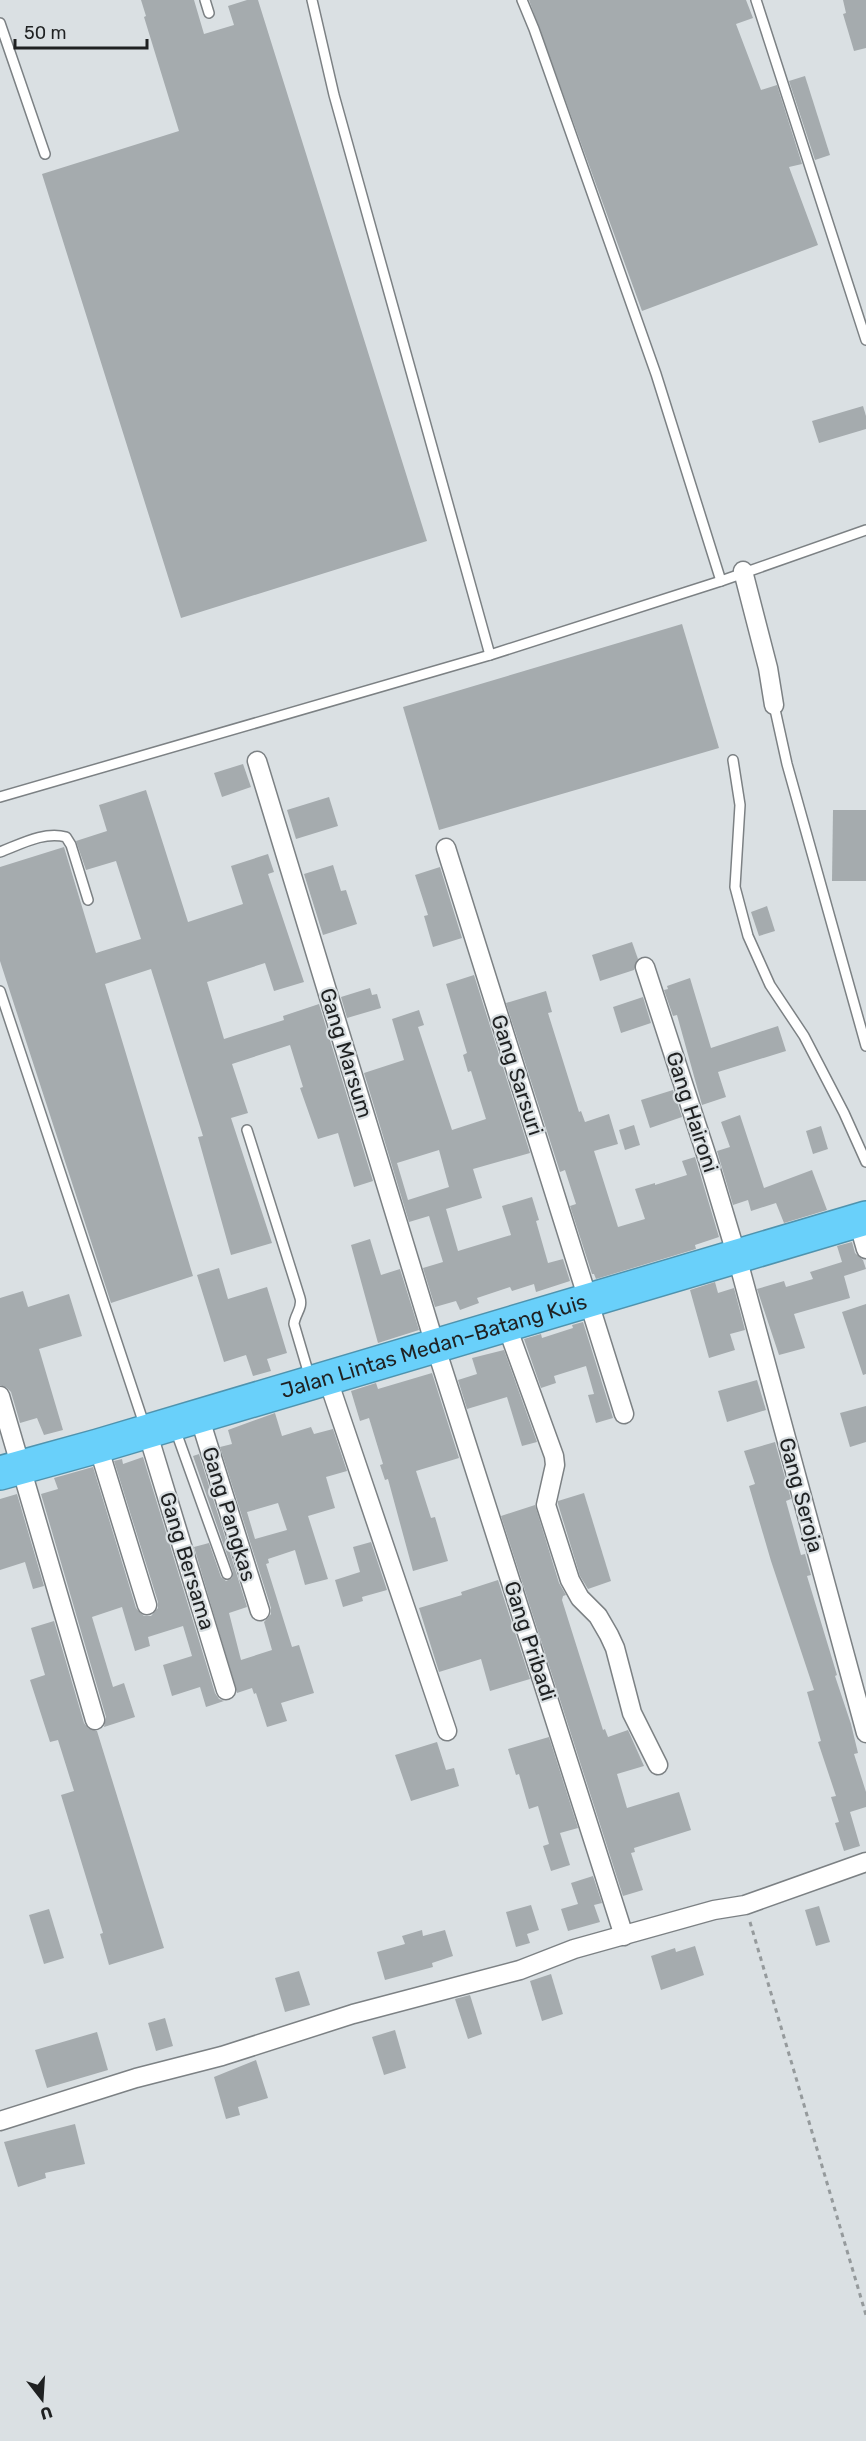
<svg xmlns="http://www.w3.org/2000/svg" width="866" height="2441" font-family="Rubik,sans-serif">
  <style>
    .building { fill: #a5abae; fill-rule: evenodd }
    .lines { fill: none; stroke-linecap: round; stroke-linejoin: round }
    .lane-casing { stroke: #7c8184; stroke-width: 12 }
    .street-casing { stroke: #7c8184; stroke-width: 21 }
    .highway-casing { stroke: #4f93ae; stroke-width: 36 }
    .path { stroke: #959a9c; stroke-width: 3; stroke-dasharray: 4.5 4.5; stroke-linecap: butt }
    .lane { stroke: #fff; stroke-width: 9 }
    .street { stroke: #fff; stroke-width: 18 }
    .highway { stroke: #69d0fa; stroke-width: 33 }
    .labels { text-anchor: middle; stroke-width: 4.5; stroke-linejoin: round; paint-order: stroke }
    .street-label { font-size: 21px; fill: #1f2122; stroke: #dae0e3 }
  </style>
  <rect width="100%" height="100%" fill="#dae0e3"/>
  <g class="building">
    <path d="M141,0H194L204,34L234,25L228,6L247,0H258L427,541L181,618L42,174L179,131L144,17L146,16Z"/>
    <path d="M529,0H746L753,18L736,24L761,90L777,85L802,164L789,167L818,245L642,311Z"/>
    <path d="M843,0H866V48L854,51L843,14L846,13Z"/>
    <path d="M805,76L830,155L815,160L789,81Z"/>
    <path d="M863,406L866,416V429L819,443L812,421Z"/>
    <path d="M682,624L719,748L439,830L403,707Z"/>
    <path d="M243,764L251,787L222,797L214,773Z"/>
    <path d="M146,790L188,922L243,904L231,866L268,854L274,872L268,874L304,982L274,991L265,963L207,982L224,1039L284,1020L283,1016L319,1004L373,1181L354,1187L338,1133L318,1139L300,1088L303,1087L290,1045L232,1064L248,1113L231,1118L272,1243L231,1255L198,1137L203,1136L151,969L105,984L193,1276L111,1303L0,961V867L64,847L96,953L141,939L116,861L86,870L76,841L107,831L99,805Z"/>
    <path d="M329,797L338,826L296,839L287,810Z"/>
    <path d="M833,810H866V881H832Z"/>
    <path d="M333,865L341,891L346,890L357,924L323,935L304,874Z"/>
    <path d="M440,867L462,938L433,947L424,916L428,915L415,875Z"/>
    <path d="M767,906L775,931L759,936L751,912Z"/>
    <path d="M632,942L638,959L634,970L600,981L592,955Z"/>
    <path d="M474,975L530,1153L473,1169L482,1198L446,1209L458,1251L511,1235L502,1206L532,1197L539,1220L536,1221L548,1263L563,1259L570,1281L536,1292L534,1284L512,1291L510,1287L477,1298L479,1303L460,1310L456,1301L435,1307L423,1268L443,1262L429,1216L409,1222L364,1073L404,1060L392,1019L419,1010L424,1025L418,1027L452,1130L486,1119L471,1071L468,1072L463,1055L467,1053L446,984ZM439,1150L449,1187L408,1200L397,1163Z"/>
    <path d="M690,978L711,1048L778,1026L786,1051L718,1072L726,1097L702,1105L677,1015L673,1016L664,990L668,989L667,986Z"/>
    <path d="M370,988L372,995L377,994L381,1008L347,1018L341,997Z"/>
    <path d="M546,991L552,1012L548,1013L579,1112L581,1111L585,1122L609,1114L618,1144L594,1151L618,1227L645,1219L635,1189L655,1183V1185L687,1175L682,1161L695,1157L719,1237L695,1245L696,1249L596,1279L594,1274H592L570,1206L576,1204L565,1170L560,1172L506,1003Z"/>
    <path d="M643,997L651,1023L621,1033L613,1007Z"/>
    <path d="M673,1090L682,1117L650,1128L641,1100Z"/>
    <path d="M740,1115L764,1188L812,1170L827,1210L784,1223L776,1203L751,1211L748,1200L733,1205L717,1151L730,1147L721,1122Z"/>
    <path d="M634,1125L640,1145L625,1150L619,1130Z"/>
    <path d="M821,1126L828,1149L813,1154L806,1131Z"/>
    <path d="M370,1239L381,1275L400,1269L419,1330L378,1343L351,1245Z"/>
    <path d="M852,1242L855,1253L863,1260L866,1269L844,1276L850,1298L794,1314L805,1348L779,1355L757,1289L784,1281L786,1287L813,1279L810,1272L842,1262L837,1246Z"/>
    <path d="M219,1268L228,1299L267,1287L287,1353L267,1359L271,1371L253,1376L246,1355L224,1362L197,1275Z"/>
    <path d="M715,1282L718,1293L734,1288L745,1330L730,1334L735,1350L709,1358L690,1290Z"/>
    <path d="M23,1291L28,1307L69,1294L82,1336L39,1349L63,1430L44,1435L37,1418L20,1423L11,1392L7,1388L0,1385V1298Z"/>
    <path d="M866,1304V1374L863,1375L842,1312Z"/>
    <path d="M583,1322L613,1418L596,1423L588,1395L594,1394L586,1366L554,1376L556,1383L541,1388L524,1339L541,1334L542,1338L573,1328L572,1325Z"/>
    <path d="M504,1350L537,1442L522,1446L507,1397L467,1409L458,1380L477,1374L472,1358Z"/>
    <path d="M432,1373L459,1458L416,1471L431,1518L435,1517L448,1561L413,1571L388,1479L385,1480L380,1465L383,1464L369,1418L360,1421L351,1391L376,1383L378,1389Z"/>
    <path d="M757,1380L766,1410L727,1422L718,1391Z"/>
    <path d="M866,1406V1442L850,1447L840,1413Z"/>
    <path d="M275,1413L282,1436L311,1427L314,1434L333,1429L347,1471L326,1477L335,1508L308,1516L328,1579L305,1585L295,1550L268,1559L269,1563L266,1564L292,1647L299,1645L314,1693L281,1703L287,1721L267,1727L256,1693L254,1694L252,1688L237,1693L194,1547L209,1543L221,1577L226,1581L232,1578L233,1572L193,1456L199,1454L247,1607L229,1613L241,1660L272,1650L264,1622L271,1614V1608L220,1447L232,1444L228,1430ZM278,1503L287,1530L255,1539L247,1512Z"/>
    <path d="M775,1442L791,1499L786,1501L801,1555L805,1554L811,1575L807,1576L837,1675L835,1676L851,1724L858,1753L854,1754L866,1792V1807L850,1812L860,1846L844,1851L835,1823L839,1822L831,1797L836,1796L818,1742L821,1741L807,1692L814,1690L771,1561L749,1486L755,1484L744,1451Z"/>
    <path d="M143,1457L215,1693L219,1699L224,1701L206,1707L200,1687L172,1696L163,1665L192,1656L183,1626L148,1637L150,1646L135,1651L122,1607L92,1617L113,1687L124,1683L135,1717L104,1727L106,1717L41,1494L58,1489L54,1478L93,1467L136,1608L144,1616H151L158,1608V1602L114,1461L122,1459L123,1464Z"/>
    <path d="M584,1493L611,1581L588,1589L580,1576L558,1504V1501Z"/>
    <path d="M17,1494L44,1586L33,1589L25,1562L0,1570V1499Z"/>
    <path d="M535,1505L559,1583L566,1595L563,1596L562,1600L603,1730L605,1729L608,1737L628,1730L644,1766L617,1774L627,1808L679,1792L691,1830L634,1848L635,1852L631,1853L643,1890L623,1896L501,1516Z"/>
    <path d="M371,1542L387,1590L362,1597L363,1601L343,1607L335,1580L360,1572L353,1547Z"/>
    <path d="M498,1580L530,1679L490,1691L481,1659L439,1672L419,1608L462,1595L461,1592Z"/>
    <path d="M54,1621L84,1723L88,1728L97,1731L164,1948L109,1965L100,1934L103,1933L61,1795L74,1791L58,1740L50,1742L30,1680L45,1675L31,1628Z"/>
    <path d="M549,1737L578,1828L560,1833L570,1865L551,1871L543,1846L549,1844L538,1806L529,1809L519,1774L516,1775L508,1749Z"/>
    <path d="M437,1742L446,1770L454,1768L459,1786L411,1801L395,1755Z"/>
    <path d="M593,1876L602,1903L594,1905L600,1922L568,1931L561,1909L578,1904L571,1883Z"/>
    <path d="M531,1905L539,1930L527,1934L530,1943L516,1947L506,1912Z"/>
    <path d="M819,1906L830,1942L816,1946L805,1910Z"/>
    <path d="M49,1909L64,1958L44,1964L29,1915Z"/>
    <path d="M422,1930L423,1936L445,1930L453,1956L432,1963L433,1967L385,1980L377,1952L405,1944L402,1936Z"/>
    <path d="M695,1946L704,1975L661,1990L651,1956L675,1948L676,1952Z"/>
    <path d="M299,1971L310,2005L285,2012L275,1978Z"/>
    <path d="M551,1974L563,2014L542,2021L530,1981Z"/>
    <path d="M470,1995L482,2034L468,2039L455,1999Z"/>
    <path d="M165,2018L173,2046L156,2051L148,2023Z"/>
    <path d="M395,2030L406,2068L384,2075L372,2037Z"/>
    <path d="M97,2032L108,2070L47,2088L35,2050Z"/>
    <path d="M256,2060L268,2098L238,2107L240,2115L226,2119L214,2077Z"/>
    <path d="M75,2124L85,2164L45,2173L46,2178L18,2187L4,2142Z"/>
  </g>
  <g class="lines">
    <defs>
      <g id="lane">
        <path d="M205,0L209,13"/>
        <path d="M312,0L334,95L490,655"/>
        <path d="M522,0L534,29L656,374L721,581"/>
        <path d="M756,0L866,340"/>
        <path d="M0,23L45,154"/>
        <path d="M774,705L787,764L866,1046"/>
        <path d="M733,760L740,805L735,887L748,936L770,985L804,1036L844,1113L866,1162"/>
        <path d="M0,797L490,655L721,581L866,530"/>
        <path d="M0,852C21,844 44,831 66,837L71,845L88,900"/>
        <path d="M0,991L145,1427"/>
        <path d="M247,1130L300,1298C303,1308 295,1314 294,1324L310,1378"/>
        <path d="M175,1429L227,1574"/>
      </g>
      <g id="street">
        <path d="M743,571L768,668L774,705"/>
        <path d="M257,761L435,1345L624,1936"/>
        <path d="M446,848L624,1414"/>
        <path d="M645,967L708,1160L737,1257L866,1733"/>
        <path d="M858,1221L866,1249"/>
        <path d="M506,1324L554,1456L555,1465L546,1505L570,1580L580,1598L598,1616L609,1635L615,1648L632,1713L658,1765"/>
        <path d="M327,1377L447,1731"/>
        <path d="M0,1396L95,1720"/>
        <path d="M199,1416L260,1611"/>
        <path d="M147,1431L226,1690"/>
        <path d="M98,1446L147,1605"/>
        <path d="M0,2121L136,2078L222,2056L353,2014L520,1970L574,1949L714,1910L745,1905L866,1862"/>
      </g>
      <g id="highway">
        <path id="s1" d="M0,1473L98,1446L866,1218"/>
      </g>
    </defs>
    <use href="#lane" class="lane-casing"/>
    <use href="#street" class="street-casing"/>
    <use href="#highway" class="highway-casing"/>
    <path class="path" d="M750,1922L866,2315"/>
    <use href="#lane" class="lane"/>
    <use href="#street" class="street"/>
    <use href="#highway" class="highway"/>
  </g>
  <g class="labels">
    <g class="street-label">
      <text transform="translate(346 1053) rotate(73)" y="7">Gang Marsum</text>
      <text transform="translate(517 1075) rotate(72)" y="7">Gang Sarsuri</text>
      <text transform="translate(692 1112) rotate(72)" y="7">Gang Haironi</text>
      <text dy="7" stroke="none"><textPath href="#s1" startOffset="452">Jalan Lintas Medan–Batang Kuis</textPath></text>
      <text transform="translate(801 1495) rotate(75)" y="7">Gang Seroja</text>
      <text transform="translate(229 1514) rotate(73)" y="7">Gang Pangkas</text>
      <text transform="translate(187 1561) rotate(73)" y="7">Gang Bersama</text>
      <text transform="translate(530 1641) rotate(72)" y="7">Gang Pribadi</text>
    </g>
  </g>
  <g transform="translate(42 2399) rotate(163)" stroke="#dae0e3" stroke-width="4.5" paint-order="stroke">
  <path d="M0-4.5L10 22L0 15L-10 22Z" fill="#1f2122"/>
  <text y="-9" font-size="16" font-weight="bold" text-anchor="middle" fill="#1f2122">U</text>
  </g>
  <path d="M15 39v9h132v-9" fill="none" stroke="#1f2122" stroke-width="3"/>
  <text x="24" y="39" font-size="18" fill="#1f2122" stroke="#dae0e3" stroke-width="4.5" paint-order="stroke">50 m</text>
</svg>
